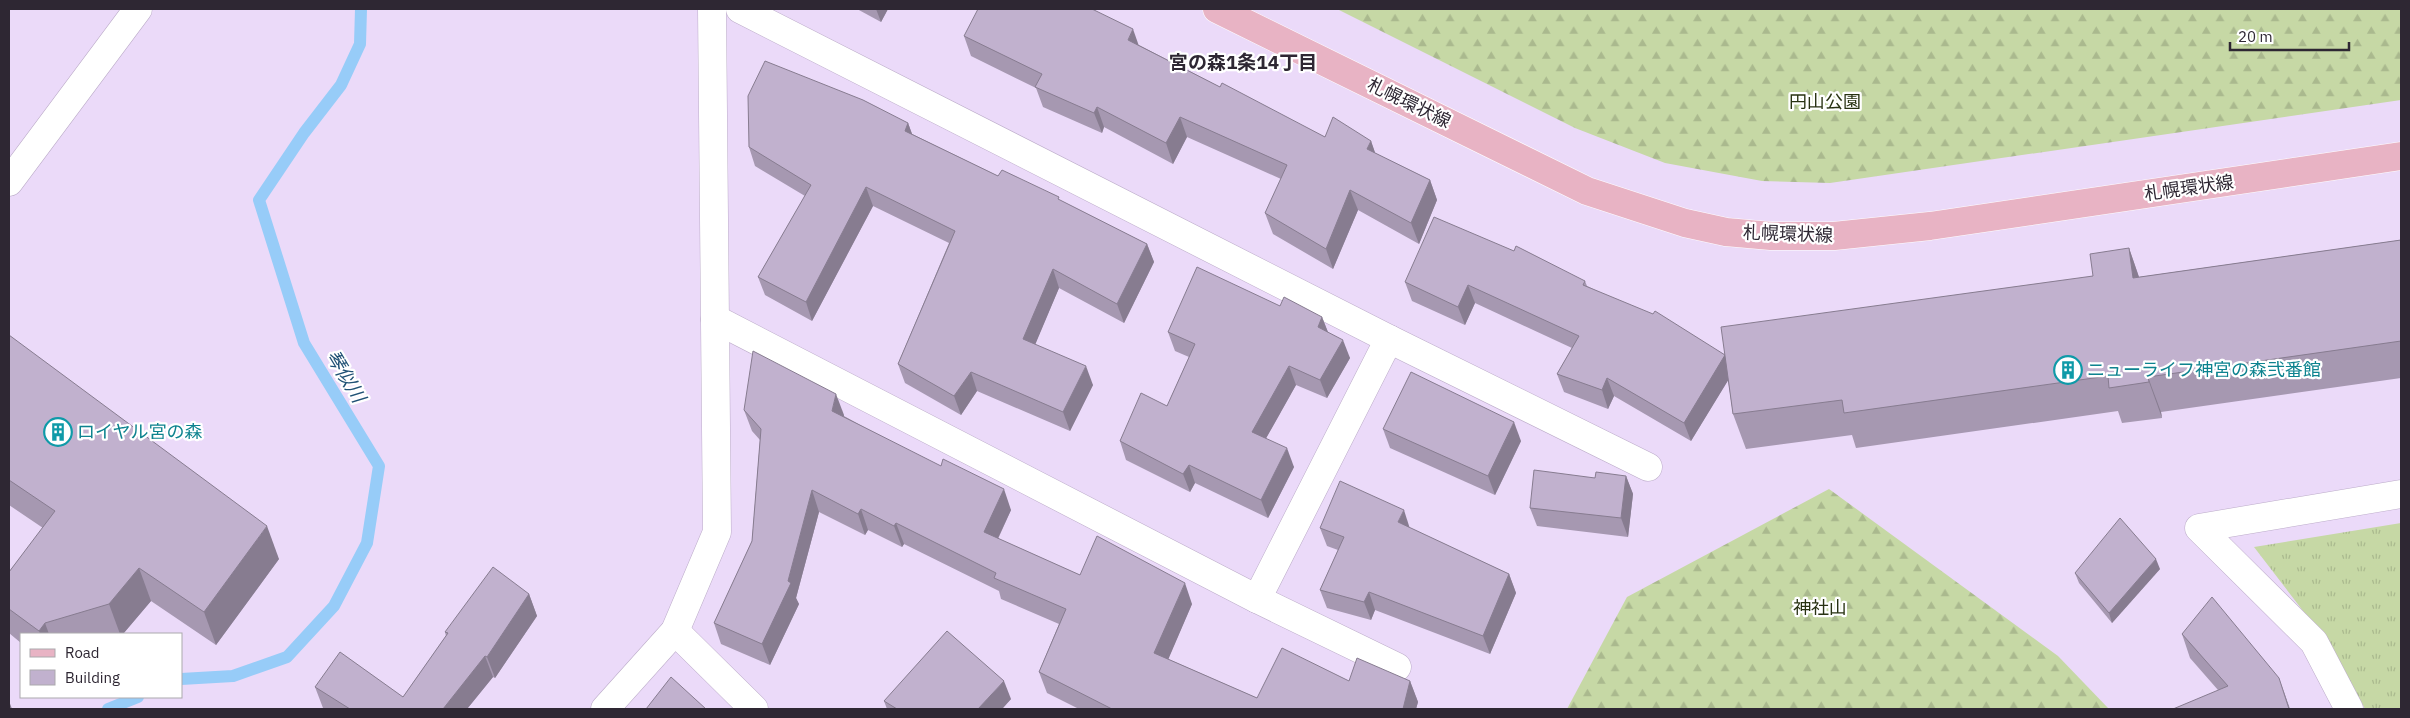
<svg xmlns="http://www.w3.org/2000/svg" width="2410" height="718" font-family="'IBM Plex Sans','Noto Sans JP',sans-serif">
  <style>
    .grass { fill: url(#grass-tufts) }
    .forest { fill: url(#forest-firs) }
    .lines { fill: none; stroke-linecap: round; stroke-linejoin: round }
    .stream { stroke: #97ccf8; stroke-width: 12 }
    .street-casing { stroke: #bcacc9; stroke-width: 29 }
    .primary-casing { stroke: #fff; stroke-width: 29 }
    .street { stroke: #fff; stroke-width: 28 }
    .primary { stroke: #e8b3c4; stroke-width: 28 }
    .wall { fill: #a698b1 }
    .shaded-wall { fill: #877c90 }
    .building { fill: #c1b1ce; stroke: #877c90 }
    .labels { text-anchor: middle; stroke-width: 4.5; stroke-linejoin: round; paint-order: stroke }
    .park-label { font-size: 18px; fill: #283212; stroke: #fff }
    .street-label { font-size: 18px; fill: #2e2733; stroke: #fff }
    .culture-label { font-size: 18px; fill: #0d838f; stroke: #fff; text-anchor: start }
    .neighbourhood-label { font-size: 19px; font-weight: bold; fill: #2e2733; stroke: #fff }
    .water-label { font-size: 19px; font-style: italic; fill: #205175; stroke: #fff }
  </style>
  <defs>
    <pattern id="grass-tufts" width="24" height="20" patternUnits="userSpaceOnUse" patternTransform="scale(1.25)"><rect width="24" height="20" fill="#c6d8a5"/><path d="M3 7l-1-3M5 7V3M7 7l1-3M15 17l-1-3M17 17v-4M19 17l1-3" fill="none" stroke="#aab98e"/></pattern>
    <pattern id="forest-firs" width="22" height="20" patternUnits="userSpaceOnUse" patternTransform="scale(1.25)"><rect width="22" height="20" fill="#c6d8a5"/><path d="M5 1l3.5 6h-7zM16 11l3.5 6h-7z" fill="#aab98e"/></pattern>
  </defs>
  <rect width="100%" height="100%" fill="#ebdaf9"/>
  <path class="grass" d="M2401,523V709H2365L2336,654L2254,547Z"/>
  <g class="forest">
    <path d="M1337,9H2401V100L1830,183L1762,181L1665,163L1575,128Z"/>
    <path d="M1829,489L2058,656L2109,709H1567L1627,597Z"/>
  </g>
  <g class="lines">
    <g class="stream">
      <path d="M181,679L233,676L287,657L334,606L367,543L379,466L304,343L259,200L304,133L341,85L360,44L361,9"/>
      <path d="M108,709L138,697"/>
    </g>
    <defs>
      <g id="street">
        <path d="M740,9L1389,339L1648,467"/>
        <path d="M9,182L138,9"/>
        <path d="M715,319L1257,599L1397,667"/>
        <path d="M1257,599L1389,339"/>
        <path d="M675,631L754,709"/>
        <path d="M605,709L675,631L717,532L712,9"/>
        <path d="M2349,709L2314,642L2199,528L2401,494"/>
      </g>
      <path id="primary" d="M1217,9L1587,191L1685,223L1726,232L1771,236H1834L1930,226L2401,156"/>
    </defs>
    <use href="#street" class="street-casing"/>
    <use href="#primary" class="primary-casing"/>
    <use href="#street" class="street"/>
    <use href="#primary" class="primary"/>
  </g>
  <g class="wall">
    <path d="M857,9H888L881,22Z"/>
    <path d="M964,36L1139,45L1220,87L1325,137L1371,141L1375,153L1430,180L1437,200L1419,244L1358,210L1333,269L1273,234L1265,213L1281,179L1187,137L1173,164L1104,127L1102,133L1043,107L1036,88L971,56Z"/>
    <path d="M908,123L912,134L998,176L1061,201L1147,244L1154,262L1124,323L1059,288L1035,344L1093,385L1070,431L977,391L961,415L905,383L898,364L949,243L873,206L812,321L765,295L758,277L805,196L755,166L749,147Z"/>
    <path d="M2401,240V378L2161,412L2162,418L2122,423L2118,411L1856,448L1852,435L1746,449L1733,414L1728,380L1691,441L1614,396L1608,409L1564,392L1557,374L1572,348L1475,303L1465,325L1412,301L1405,282L1585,281L1587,286L1725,355L2093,276L2129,248L2139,277Z"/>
    <path d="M1280,306L1322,317L1328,332L1350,358L1327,398L1296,385L1266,438L1294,467L1268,518L1195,483L1190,492L1126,460L1120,441L1167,406L1189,357L1175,351L1168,332Z"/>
    <path d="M9,335L279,559L216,645L151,601L123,634H21V643L9,633V572L43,528L9,505Z"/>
    <path d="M744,410L844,415V416L1011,510L998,539L1080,575L1192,604L1168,659L1257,698L1349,681H1410L1418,702L1416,709H1079L1047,693L1039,672L1059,624L1001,599L999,591L904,544L902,547L868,530L865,535L819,512L796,598L799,604L770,665L721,644L714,623L752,541L760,440L752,431Z"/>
    <path d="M1383,429L1521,441L1495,495L1390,448Z"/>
    <path d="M1626,476L1633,494L1628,537L1537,526L1530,508L1595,478Z"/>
    <path d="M1320,528H1410L1509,574L1516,593L1490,654L1375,610L1371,620L1327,608L1320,590L1338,550L1327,546Z"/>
    <path d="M2160,569L2112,623L2079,583L2075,573Z"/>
    <path d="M529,594L537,616L495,678L493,677L467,709H325L323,708L315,687L403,697L446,636L445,632Z"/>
    <path d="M2182,634L2279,678L2218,690L2190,658Z"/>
    <path d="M1011,699L1002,709H887L884,701Z"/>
  </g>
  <g class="shaded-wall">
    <path d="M876,9H888L881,22Z"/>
    <path d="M1133,29L1140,49L1128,40Z"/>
    <path d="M1097,107L1104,127L1102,133L1094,113Z"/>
    <path d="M1180,117L1187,137L1173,164L1166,143Z"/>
    <path d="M908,123L915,142L905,131Z"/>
    <path d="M1371,141L1378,161L1367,149Z"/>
    <path d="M1430,180L1437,200L1419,244L1411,223Z"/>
    <path d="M866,187L873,206L812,321L806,302Z"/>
    <path d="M1350,190L1358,210L1333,269L1326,249Z"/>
    <path d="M1147,244L1154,262L1124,323L1117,304Z"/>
    <path d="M2129,248L2141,283L2133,278Z"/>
    <path d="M1053,269L1059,288L1030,357L1023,339Z"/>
    <path d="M1468,285L1475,303L1465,325L1458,307Z"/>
    <path d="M1322,317L1329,335L1318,327Z"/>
    <path d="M1343,340L1350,358L1327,398L1320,380Z"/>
    <path d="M1725,355L1732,374L1691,441L1684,423Z"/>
    <path d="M1086,366L1093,385L1070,431L1063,412Z"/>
    <path d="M1289,366L1296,385L1259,451L1252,432Z"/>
    <path d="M971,372L977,391L961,415L954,396Z"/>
    <path d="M2148,377L2161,412L2162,418L2149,382Z"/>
    <path d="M1607,378L1614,396L1608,409L1602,390Z"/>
    <path d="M836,394L844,415L840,432L832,411Z"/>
    <path d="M1514,422L1521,441L1495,495L1488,476Z"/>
    <path d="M1287,448L1294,467L1268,518L1261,500Z"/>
    <path d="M1189,465L1195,483L1190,492L1183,474Z"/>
    <path d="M1626,476L1633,494L1628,537L1621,518Z"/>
    <path d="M1004,489L1011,510L991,553L984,532Z"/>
    <path d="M812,490L819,512L796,598L799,604L770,665L762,644L788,581Z"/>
    <path d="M861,509L868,530L865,535L858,514Z"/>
    <path d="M1404,510L1410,529L1398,522Z"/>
    <path d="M896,523L904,544L902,547L894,526Z"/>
    <path d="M267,526L279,559L216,645L204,612Z"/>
    <path d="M2156,559L2160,569L2112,623L2109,613Z"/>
    <path d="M139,568L151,601L123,634H120L109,604Z"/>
    <path d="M1509,574L1516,593L1490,654L1483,636Z"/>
    <path d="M1185,583L1192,604L1162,674L1154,653Z"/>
    <path d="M1369,592L1375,610L1371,620L1364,602Z"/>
    <path d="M529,594L537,616L495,678L487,657Z"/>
    <path d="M45,623L49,634H40L39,631Z"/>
    <path d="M485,656L493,677L467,709H443Z"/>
    <path d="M2279,678L2290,709H2289Z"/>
    <path d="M1004,681L1011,699L1002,709H978Z"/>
    <path d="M1410,681L1418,702L1416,709H1403Z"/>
    <path d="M9,701L12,709H9Z"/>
  </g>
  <g class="building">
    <path d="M978,9H1092L1133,29L1128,40L1220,87L1222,83L1325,137L1333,117L1371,141L1367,149L1430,180L1411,223L1350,190L1326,249L1265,213L1287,165L1180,117L1166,143L1097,107L1094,113L1035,87L1042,74L964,36Z"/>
    <path d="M765,61L863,100L908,123L905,131L998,176L1002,170L1059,197L1058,199L1147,244L1117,304L1053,269L1023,339L1086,366L1063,412L971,372L954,396L898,364L955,231L866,187L806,302L758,277L811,185L749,147L748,96Z"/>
    <path d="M1434,217L1514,251L1516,246L1585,281L1583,285L1653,314L1655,311L1725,355L1684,423L1607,378L1602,390L1557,374L1579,336L1468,285L1458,307L1405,282Z"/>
    <path d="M2401,240V341L2148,377L2149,382L2109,388L2108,376L1844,413L1842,400L1733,414L1721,327L2093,276L2090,254L2129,248L2133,278Z"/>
    <path d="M1197,267L1280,306L1284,297L1322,317L1318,327L1343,340L1320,380L1289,366L1252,432L1287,448L1261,500L1189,465L1183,474L1120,441L1141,393L1167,406L1195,344L1168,332Z"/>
    <path d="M9,335L267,526L204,612L139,568L109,604L45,623L39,631L9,609V572L55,511L9,480Z"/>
    <path d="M753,351L836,394L832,411L941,466L943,459L1004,489L984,532L1080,575L1097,536L1185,583L1154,653L1257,698L1282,648L1349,681L1357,658L1410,681L1403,709H1112L1039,672L1066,609L994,578L996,573L896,523L894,526L861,509L858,514L812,490L788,581L791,583L762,644L714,623L752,541L761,429L744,410Z"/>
    <path d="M1411,372L1514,422L1488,476L1383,429Z"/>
    <path d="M1534,470L1595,478L1596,472L1626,476L1621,518L1530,508Z"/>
    <path d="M1340,481L1404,510L1398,522L1509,574L1483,636L1369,592L1364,602L1320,590L1344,537L1320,528Z"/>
    <path d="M2120,518L2156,559L2109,613L2075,573Z"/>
    <path d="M493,567L529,594L487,657L485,656L443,709H350L315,687L340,652L403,697L448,633L445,632Z"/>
    <path d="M2212,597L2279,678L2289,709H2173L2228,686L2182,634Z"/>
    <path d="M947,631L1004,681L978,709H897L884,701Z"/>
    <path d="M671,677L706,709H646Z"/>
  </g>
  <defs>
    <symbol id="building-ring" viewBox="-11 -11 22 22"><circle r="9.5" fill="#fff" stroke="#0f9aa8" stroke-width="1.5"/><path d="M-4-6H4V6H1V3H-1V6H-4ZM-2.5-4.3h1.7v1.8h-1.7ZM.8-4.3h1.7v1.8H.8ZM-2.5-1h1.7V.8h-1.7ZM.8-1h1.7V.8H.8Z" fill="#0f9aa8"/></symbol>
  </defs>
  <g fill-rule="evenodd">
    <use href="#building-ring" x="2052" y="354" width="32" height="32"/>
    <use href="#building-ring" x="42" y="416" width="32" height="32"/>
  </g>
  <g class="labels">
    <g class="park-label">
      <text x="1825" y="108">円山公園</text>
      <text x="1820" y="614">神社山</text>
    </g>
    <g class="street-label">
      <text transform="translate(1409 103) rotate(26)" y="6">札幌環状線</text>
      <text transform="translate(2189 188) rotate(-8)" y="6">札幌環状線</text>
      <text transform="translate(1788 234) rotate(2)" y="6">札幌環状線</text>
    </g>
    <g class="culture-label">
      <text x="2087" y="376">ニューライフ神宮の森弐番館</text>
      <text x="77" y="438">ロイヤル宮の森</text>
    </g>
    <g class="neighbourhood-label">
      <text x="1243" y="69">宮の森1条14丁目</text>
    </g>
    <g class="water-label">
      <text transform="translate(346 376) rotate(59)" y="7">琴似川</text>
    </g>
  </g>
  <rect width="2410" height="718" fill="none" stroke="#2e2733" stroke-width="20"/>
  <rect x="20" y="633" width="162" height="65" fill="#ffffff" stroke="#aba9ad"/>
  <rect x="30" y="649" width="25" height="8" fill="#e8b3c4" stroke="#aba9ad"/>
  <text x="65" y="658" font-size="15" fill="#2e2733">Road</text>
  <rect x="30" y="670" width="25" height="15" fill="#c1b1ce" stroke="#aba9ad"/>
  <text x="65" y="683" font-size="15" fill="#2e2733">Building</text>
  <path d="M2230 42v8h119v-8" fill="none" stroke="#2e2733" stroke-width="2.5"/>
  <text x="2238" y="42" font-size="15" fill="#2e2733" stroke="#ffffff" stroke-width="4" paint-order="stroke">20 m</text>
</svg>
